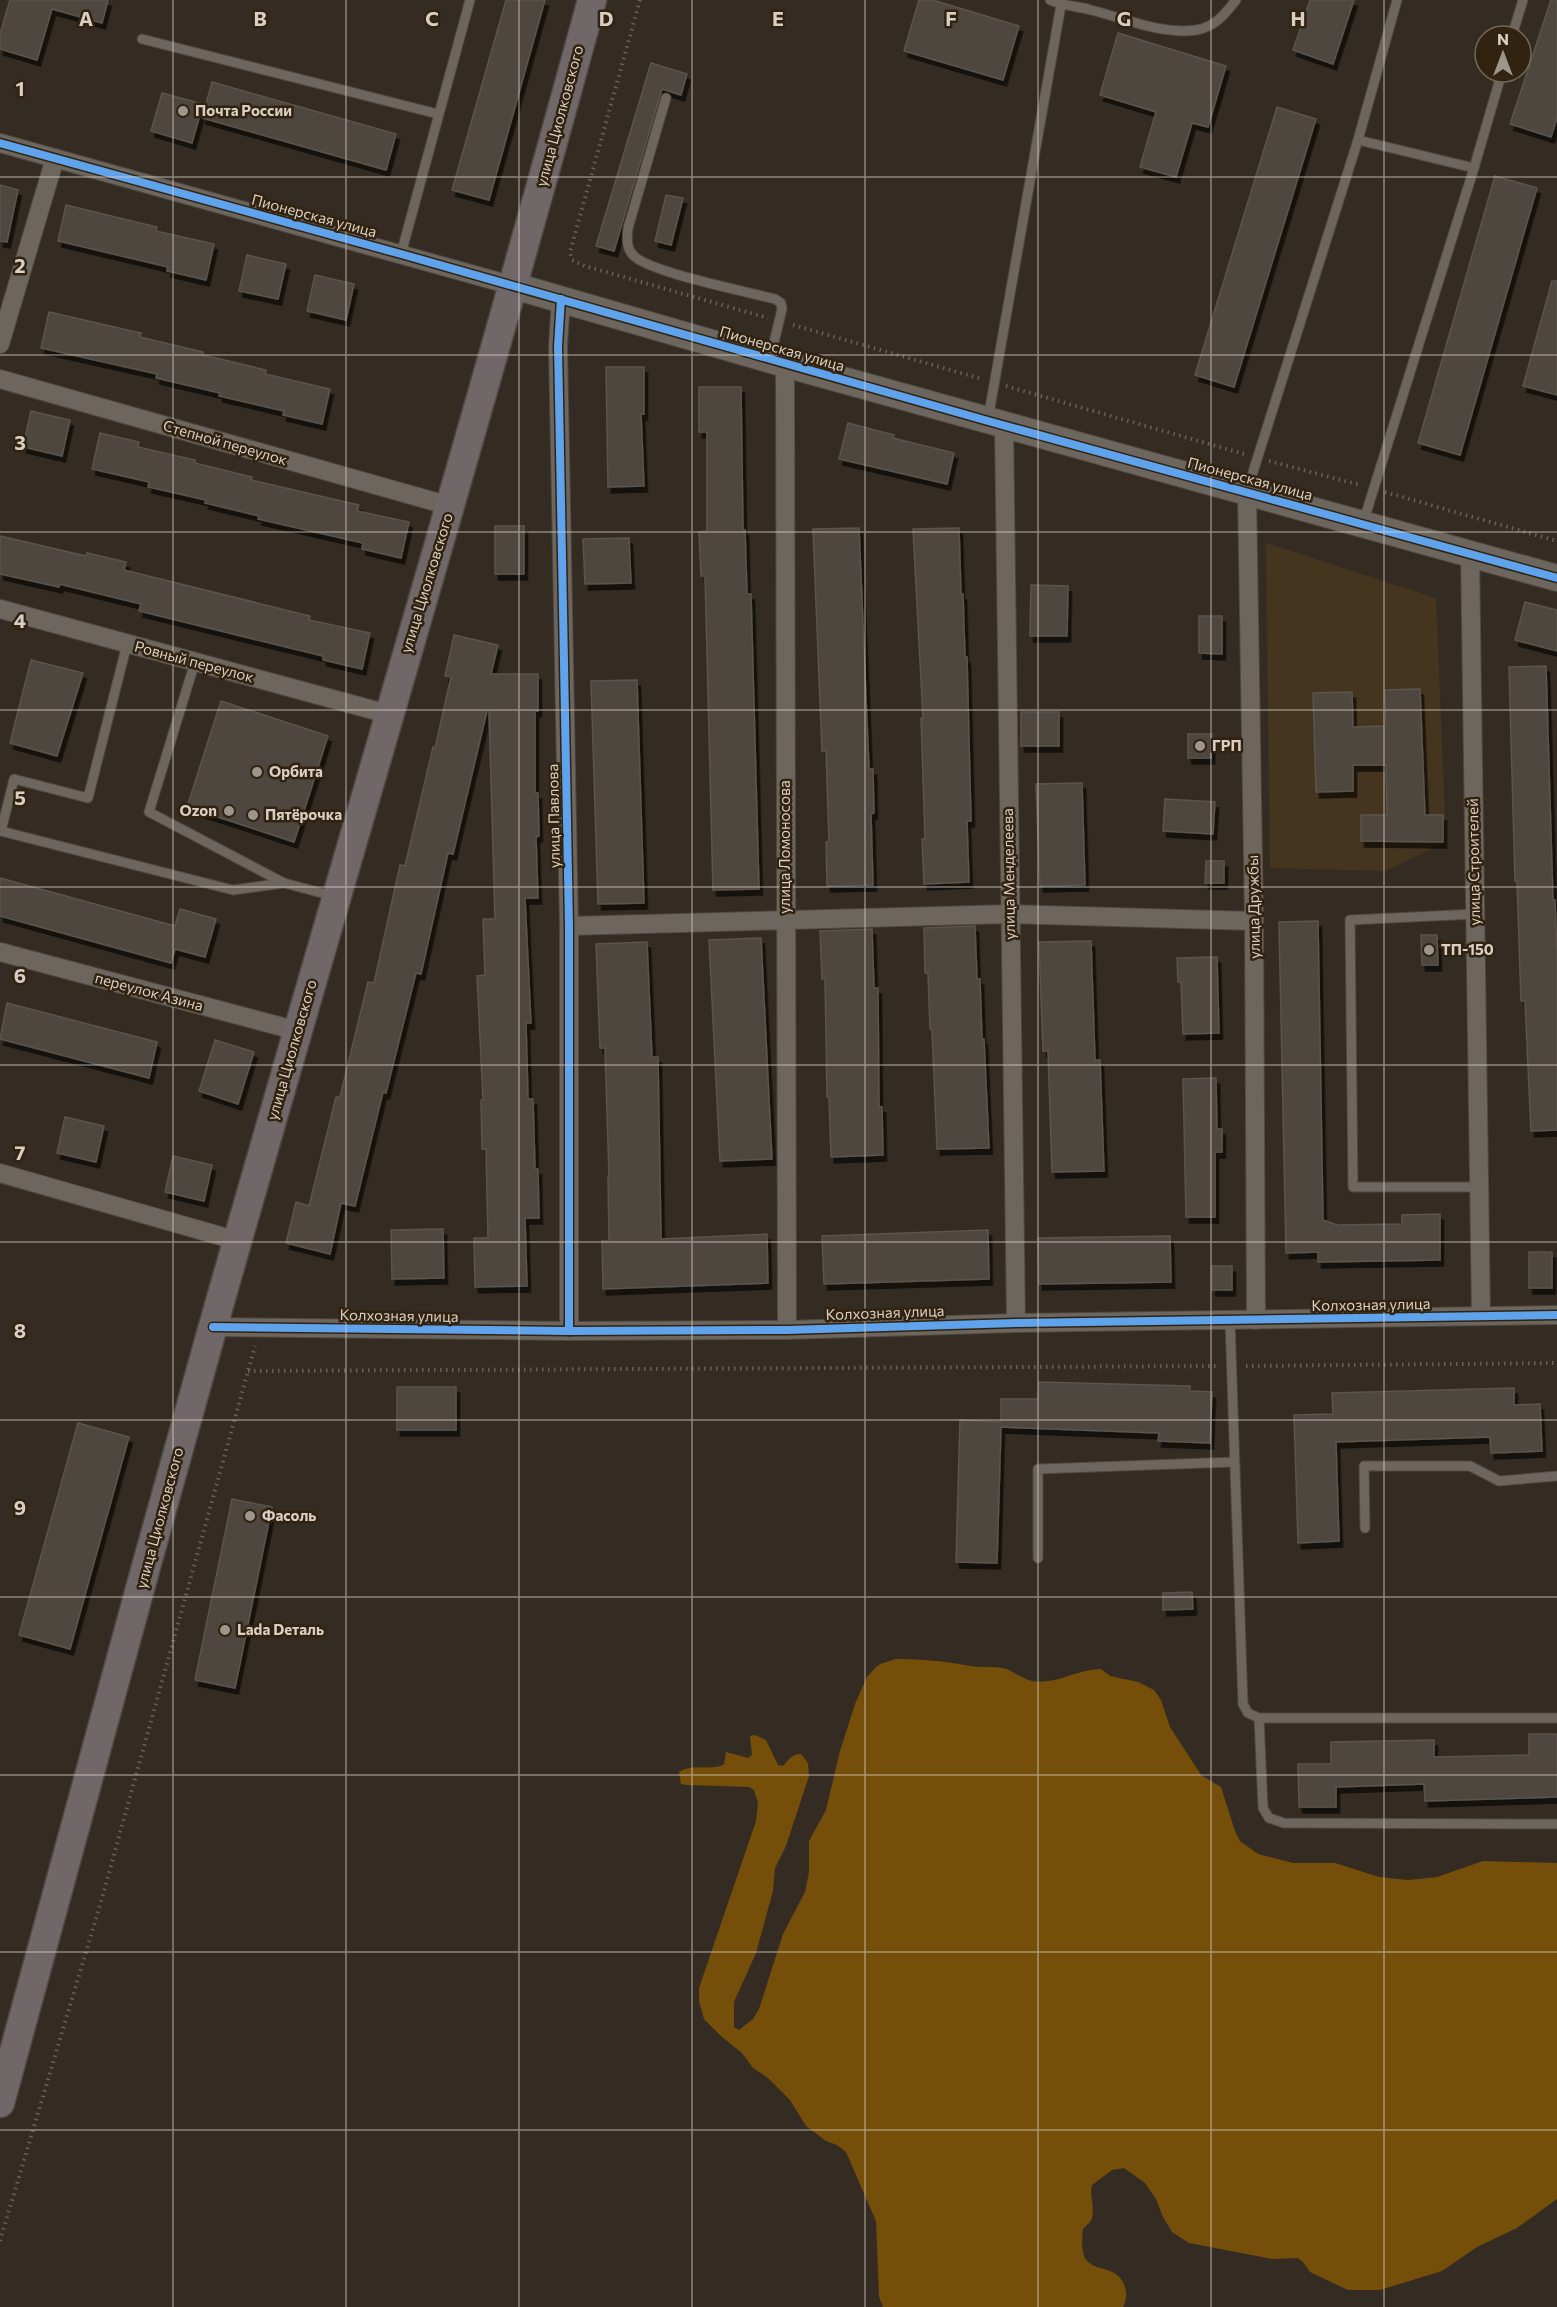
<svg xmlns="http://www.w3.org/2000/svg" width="1557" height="2307" font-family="Commissioner,sans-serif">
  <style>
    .built { fill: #46351e }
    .water { fill: #754e09 }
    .building { fill: #4e473f; stroke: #5b544b; stroke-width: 1.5; filter: url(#shadow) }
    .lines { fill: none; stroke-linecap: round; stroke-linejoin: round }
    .lane-casing { stroke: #504840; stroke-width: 11 }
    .street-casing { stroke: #504840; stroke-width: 20 }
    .secondary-casing { stroke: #504840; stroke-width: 28 }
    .primary-casing { stroke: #504840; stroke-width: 31 }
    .path { stroke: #666159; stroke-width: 4; stroke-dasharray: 1.5 4.5; stroke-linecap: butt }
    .lane { stroke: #6c665e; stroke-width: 9 }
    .street { stroke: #6c665e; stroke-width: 18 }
    .secondary { stroke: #6c665e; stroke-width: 26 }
    .primary { stroke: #706868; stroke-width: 28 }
    .cycleway-casing { stroke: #312310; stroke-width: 11 }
    .cycleway { stroke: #60a3ed; stroke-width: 8 }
    .grid { fill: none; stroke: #d9cfc4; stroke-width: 1.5; stroke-opacity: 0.55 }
    .poi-dot { fill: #9f968b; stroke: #312310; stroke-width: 2 }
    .labels { text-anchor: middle; stroke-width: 5; stroke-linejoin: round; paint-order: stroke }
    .poi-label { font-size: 15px; font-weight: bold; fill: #d9cfc4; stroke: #312310; text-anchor: start }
    .street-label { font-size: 15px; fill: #d9cfc4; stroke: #312310 }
    .grid-label { font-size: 20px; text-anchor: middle; font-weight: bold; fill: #d9cfc4; stroke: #312310; stroke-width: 5; stroke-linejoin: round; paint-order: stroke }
  </style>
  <defs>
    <filter id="shadow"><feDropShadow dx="3.5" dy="6" stdDeviation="0" flood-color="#0009"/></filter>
  </defs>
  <rect width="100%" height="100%" fill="#342c22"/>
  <path class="built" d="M1266,543L1436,598L1446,842L1385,871L1270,868Z"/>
  <path class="water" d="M896,1659C924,1659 943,1661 970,1666C981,1668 992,1666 1003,1668C1014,1671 1022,1679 1032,1681C1057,1685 1077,1669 1101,1669L1110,1676L1138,1682L1154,1690L1161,1700L1170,1727L1201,1775L1221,1787L1235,1831L1240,1841L1258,1854L1293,1863H1335L1379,1877L1408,1880L1437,1877L1483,1861L1557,1863V2199L1517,2228L1477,2247L1442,2271L1380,2290H1348L1310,2272L1303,2262L1298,2258L1272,2259L1189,2243L1172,2232L1163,2217L1156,2199L1145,2183L1124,2168L1112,2170L1092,2185C1089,2196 1095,2206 1092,2217C1092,2222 1086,2225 1083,2229C1082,2238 1081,2250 1085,2258C1094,2273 1115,2264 1124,2284C1127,2292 1127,2299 1123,2307H883L879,2297L876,2221L846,2152L837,2145L826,2141L806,2126L790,2100L768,2078L753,2068L742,2053L722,2037L704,2019L699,2001V1988L756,1821L758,1803L754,1790L749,1787L687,1785L681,1784L679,1772C694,1762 712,1772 724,1764L726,1752L748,1758L752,1755L750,1736L755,1735L766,1740L778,1765L783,1766C789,1759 792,1754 801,1754L808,1763L809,1776L786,1846L775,1868L773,1891L756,1953L734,2002V2027L739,2030L753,2019L759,2009L783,1934L805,1892L809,1872V1841L826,1810L840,1751L855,1704L867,1677L875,1668L880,1664Z"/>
  <g class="building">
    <path d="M10,0H108L102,23L52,9L37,60L0,49V34Z"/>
    <path d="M506,0H545L489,200L452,190Z"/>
    <path d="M919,0H933L1019,26L1003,80L904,51Z"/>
    <path d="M1310,0H1354L1333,64L1293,50Z"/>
    <path d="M1551,0H1557V118L1551,137L1510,124Z"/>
    <path d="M1118,33L1226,66L1208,127L1192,123L1176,177L1140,167L1156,112L1100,95Z"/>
    <path d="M651,63L687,74L681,95L662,89L614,251L596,246Z"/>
    <path d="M212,82L396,134L386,170L202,118Z"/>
    <path d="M162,93L203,104L192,143L151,131Z"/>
    <path d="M1277,107L1316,119L1234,387L1195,375Z"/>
    <path d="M1495,176L1537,188L1460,455L1418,443Z"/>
    <path d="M0,185L18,190L7,242L0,241Z"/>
    <path d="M666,195L683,198L671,245L655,241Z"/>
    <path d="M66,205L157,227L156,231L214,244L206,280L167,271L168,267L58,241Z"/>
    <path d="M247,255L286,264L278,299L239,291Z"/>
    <path d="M315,275L354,284L346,320L307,311Z"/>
    <path d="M1552,281H1557V395L1523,386Z"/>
    <path d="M49,312L141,333L140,337L203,352V355L266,370L265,374L330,389L322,424L283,415L284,411L219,396L220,393L156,378L157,374L41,348Z"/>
    <path d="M606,367H644V414H641L644,486L608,487Z"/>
    <path d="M699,387H741L743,530H745L747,594H751L759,889L713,890L705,576H701L699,532L707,531V432H699Z"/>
    <path d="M31,411L70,420L62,456L23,447Z"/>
    <path d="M848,423L894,435L893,438L954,453L947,484L839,459Z"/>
    <path d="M100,433L139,442L138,447L195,460V463L252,477L251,480L359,505L357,511L409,522L401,558L362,549L363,543L258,519L259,516L205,503L206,500L148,487L149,482L92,469Z"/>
    <rect x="495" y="526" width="29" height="48"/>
    <path d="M859,528L869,769H873L874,813L871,814L873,885L827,886L826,842L829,841L826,751H822L813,529Z"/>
    <path d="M959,528L961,594H963L965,657H967L971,821H967L969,882L924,884L922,839H925L921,718H923L913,529Z"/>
    <path d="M0,536L86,556L87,553L126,562L124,570L310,616L309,620L370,633L362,669L323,660V656L139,611L141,604L59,584V587L0,574Z"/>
    <path d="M629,538L631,583L585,584L583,539Z"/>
    <path d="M1031,585L1068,586L1067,636H1030Z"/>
    <path d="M1525,602L1557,610V651L1515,640Z"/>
    <path d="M1199,616H1222V654L1199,653Z"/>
    <path d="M454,635L498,645L491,674H538V711H535V793H538L539,836L536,837L538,898H525L531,1023H526L528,1099H533L535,1169H538L539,1218H525L527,1286L475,1287L474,1238H488L486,1149H482L481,1100H483L477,976L485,975L483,919H495L489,711H487L453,854L448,853L421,974L416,973L386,1093L383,1092L355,1206L341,1203L330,1254L286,1243L296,1202L309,1206L336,1097H340L368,982L374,983L400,865L405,866L433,747L435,748L451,677L445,676Z"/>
    <path d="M31,660L83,673L57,756L10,743Z"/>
    <path d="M1546,666L1553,900H1555L1557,954V1130L1531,1131L1525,1001H1521L1517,881H1515L1509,667Z"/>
    <path d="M637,680L644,903L598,904L591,681Z"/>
    <path d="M1420,689L1425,815H1443V842L1361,841V815H1387L1386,765H1353V791L1316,792L1313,693L1352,692L1353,727L1386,726L1385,690Z"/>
    <path d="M221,701L328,736L294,842L187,807Z"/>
    <rect x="1021" y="712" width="38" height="34"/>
    <path d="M1188,734H1212L1211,758H1188Z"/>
    <path d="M1082,783L1085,885L1040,886L1036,784Z"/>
    <path d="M1165,799L1215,802L1213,834L1163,831Z"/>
    <path d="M1206,861H1224V883H1205Z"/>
    <path d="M0,878L175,926L180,909L216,919L205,957L175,949L171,963L0,916Z"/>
    <path d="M1318,921L1323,1220L1337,1225L1402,1224V1215L1440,1214V1260L1318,1262V1252L1286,1253L1279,922Z"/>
    <path d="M975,926L977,979H980L982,1039H984L989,1148L937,1149L932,1029H930L928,973H925L924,928Z"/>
    <path d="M872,929L874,988H878L879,1107H882L883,1155L831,1157L829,1097H827L825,979H822L820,931Z"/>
    <path d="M1421,935H1437L1438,965H1422Z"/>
    <path d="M761,938L772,1159L720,1161L709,940Z"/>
    <path d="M1091,941L1095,1060H1100L1104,1171L1052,1172L1048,1051H1043L1039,942Z"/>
    <path d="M647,942L652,1057H658L661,1239L767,1234L768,1283L603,1289L602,1241H609L608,1176H609L605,1048H600L596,944Z"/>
    <path d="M1217,957L1219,1033L1183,1034L1181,982H1178L1177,958Z"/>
    <path d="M7,1003L157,1042L149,1078L0,1039Z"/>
    <path d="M215,1040L254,1052L238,1104L199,1091Z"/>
    <path d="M1216,1078L1217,1129H1222V1152H1215V1217H1186L1183,1079Z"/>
    <path d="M65,1117L104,1126L96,1162L57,1153Z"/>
    <path d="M173,1156L212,1165L204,1201L165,1192Z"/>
    <path d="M443,1229L444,1278L392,1279L391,1230Z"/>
    <path d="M988,1230L989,1279L824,1284L822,1236Z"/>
    <path d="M1170,1236L1171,1282L1039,1284L1038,1238Z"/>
    <rect x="1529" y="1252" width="23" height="36"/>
    <rect x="1212" y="1266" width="20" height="24"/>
    <path d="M1039,1382L1190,1386V1391L1212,1392L1210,1443L1158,1441L1159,1433L1001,1427L997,1563L956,1562L960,1420L1001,1422V1399H1038Z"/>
    <rect x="397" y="1387" width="59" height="43"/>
    <path d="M1514,1388V1405L1540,1404L1542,1451L1491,1453L1490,1437L1336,1442L1339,1541L1298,1543L1294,1415L1333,1414L1332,1393Z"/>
    <path d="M78,1423L129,1437L70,1649L19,1635Z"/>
    <path d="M232,1499L272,1507L235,1688L195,1680Z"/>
    <path d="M1192,1592L1193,1609L1163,1610V1593Z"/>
    <path d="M1529,1734H1557V1797L1425,1801L1424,1784L1336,1787V1807H1299L1298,1764H1331V1742L1434,1740V1757L1529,1755Z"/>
  </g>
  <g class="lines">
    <defs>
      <g id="lane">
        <path d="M1050,0C1063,6 1077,6 1091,10C1124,18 1161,35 1196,30C1215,27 1225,14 1236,0"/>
        <path d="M1512,36L1523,0"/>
        <path d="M142,39L438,114"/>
        <path d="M666,98L628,228C627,237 626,248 633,255C647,272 749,292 775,299L781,303L782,309L770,359"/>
        <path d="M1358,140L1474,168"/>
        <path d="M401,254L470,0"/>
        <path d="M988,419L1061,5"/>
        <path d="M1247,491L1358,140L1397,0"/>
        <path d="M1363,523L1474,168L1502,72"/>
        <path d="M127,644L88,798L14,779L1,831L233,890L284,883"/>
        <path d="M195,662L149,812L284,883L333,896"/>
        <path d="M1475,914L1350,920L1353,1187H1479"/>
        <path d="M1230,1321L1243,1704L1248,1713L1259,1718H1557"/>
        <path d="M1365,1528L1364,1466H1470L1499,1481L1557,1476"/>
        <path d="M1038,1558V1469L1234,1462"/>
        <path d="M1259,1718L1263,1808L1269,1818L1284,1823L1557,1824"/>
      </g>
      <g id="street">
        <path d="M0,143L514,286"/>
        <path d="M561,299L558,346L569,926V1331"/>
        <path d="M0,344L55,158"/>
        <path d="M785,364L787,1330"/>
        <path d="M0,379L450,506"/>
        <path d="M1004,426L1016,1323"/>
        <path d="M1247,493L1254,921L1256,1320"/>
        <path d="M1470,553L1481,1316"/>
        <path d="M0,609L388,714"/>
        <path d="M569,926L1010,914L1254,921"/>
        <path d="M0,952L298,1031"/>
        <path d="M0,1173L238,1241"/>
        <path d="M213,1327L569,1331L787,1330L1016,1323L1557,1315"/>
      </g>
      <path id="secondary" d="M514,286L785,364L1557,578"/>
      <path id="primary" d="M0,2103C71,1845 139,1587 212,1330C338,886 471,445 592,0"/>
    </defs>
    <use href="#lane" class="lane-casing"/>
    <use href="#street" class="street-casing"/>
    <use href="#secondary" class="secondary-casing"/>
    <use href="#primary" class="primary-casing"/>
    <g class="path">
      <path d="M640,0L570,252L572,260L585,266L768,318"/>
      <path d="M793,325L982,379"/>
      <path d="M1006,386L1244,454"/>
      <path d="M1269,461L1360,485"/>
      <path d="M1385,492L1557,541"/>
      <path d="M1246,1366L1557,1363"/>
      <path d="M248,1371L1217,1366"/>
      <path d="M0,2241L102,1898L255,1346"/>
    </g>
    <use href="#lane" class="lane"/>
    <use href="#street" class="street"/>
    <use href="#secondary" class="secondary"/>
    <use href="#primary" class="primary"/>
    <defs>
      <g id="cycleway">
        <path d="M0,143L401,254L988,421L1557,578"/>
        <path d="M561,299L558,346L569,926V1331"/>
        <path d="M213,1327L569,1331L787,1330L1016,1323L1557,1315"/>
      </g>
    </defs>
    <use href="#cycleway" class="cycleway-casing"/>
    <use href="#cycleway" class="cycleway"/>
  </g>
  <path class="grid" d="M173,0V2307M346,0V2307M519,0V2307M692,0V2307M865,0V2307M1038,0V2307M1211,0V2307M1384,0V2307M0,177H1557M0,355H1557M0,532H1557M0,710H1557M0,887H1557M0,1065H1557M0,1242H1557M0,1420H1557M0,1597H1557M0,1775H1557M0,1952H1557M0,2130H1557"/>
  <g class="poi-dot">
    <circle cx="183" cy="111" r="6"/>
    <circle cx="1200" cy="746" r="6"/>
    <circle cx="257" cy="772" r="6"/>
    <circle cx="229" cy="811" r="6"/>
    <circle cx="253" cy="815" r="6"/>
    <circle cx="1429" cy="950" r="6"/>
    <circle cx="250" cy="1516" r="6"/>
    <circle cx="225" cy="1630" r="6"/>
  </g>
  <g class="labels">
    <g class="poi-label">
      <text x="195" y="116">Почта России</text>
      <text x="1212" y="751">ГРП</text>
      <text x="269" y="777">Орбита</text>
      <text x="217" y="816" text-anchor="end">Ozon</text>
      <text x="265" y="820">Пятёрочка</text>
      <text x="1441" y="955">ТП-150</text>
      <text x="262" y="1521">Фасоль</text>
      <text x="237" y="1635">Lada Dеталь</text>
    </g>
    <g class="street-label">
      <text transform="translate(560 116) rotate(-75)" y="5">улица Циолковского</text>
      <text transform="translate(314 216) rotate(15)" y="5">Пионерская улица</text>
      <text transform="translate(782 349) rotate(16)" y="5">Пионерская улица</text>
      <text transform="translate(225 443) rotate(16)" y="5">Степной переулок</text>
      <text transform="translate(1250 479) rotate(15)" y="5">Пионерская улица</text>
      <text transform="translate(427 583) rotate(-73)" y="5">улица Циолковского</text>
      <text transform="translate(194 662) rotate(15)" y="5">Ровный переулок</text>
      <text transform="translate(554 816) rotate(-91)" y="5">улица Павлова</text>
      <text transform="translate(785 847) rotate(-90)" y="5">улица Ломоносова</text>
      <text transform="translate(1474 862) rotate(-91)" y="5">улица Строителей</text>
      <text transform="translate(1009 874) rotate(-91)" y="5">улица Менделеева</text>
      <text transform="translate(1254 907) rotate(-91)" y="5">улица Дружбы</text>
      <text transform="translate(149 992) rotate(15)" y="5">переулок Азина</text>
      <text transform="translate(292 1050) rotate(-74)" y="5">улица Циолковского</text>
      <text transform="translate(1371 1305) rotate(-1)" y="5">Колхозная улица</text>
      <text transform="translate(885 1313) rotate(-2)" y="5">Колхозная улица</text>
      <text transform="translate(399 1316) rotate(1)" y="5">Колхозная улица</text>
      <text transform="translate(160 1518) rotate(-75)" y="5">улица Циолковского</text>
    </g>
  </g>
  <g class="grid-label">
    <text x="86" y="26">A</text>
    <text x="260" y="26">B</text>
    <text x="432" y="26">C</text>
    <text x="606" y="26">D</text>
    <text x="778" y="26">E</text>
    <text x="951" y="26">F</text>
    <text x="1124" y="26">G</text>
    <text x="1298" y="26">H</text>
    <text x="20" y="96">1</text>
    <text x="20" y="273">2</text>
    <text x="20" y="450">3</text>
    <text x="20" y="628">4</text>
    <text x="20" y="805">5</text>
    <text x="20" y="983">6</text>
    <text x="20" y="1160">7</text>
    <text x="20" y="1338">8</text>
    <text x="20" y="1515">9</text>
  </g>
  <g transform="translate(1503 54)"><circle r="28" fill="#312310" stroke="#746858" stroke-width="1.5"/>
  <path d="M0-4.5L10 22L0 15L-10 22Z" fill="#9f968b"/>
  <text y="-9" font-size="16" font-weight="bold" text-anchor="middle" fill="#d9cfc4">N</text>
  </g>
</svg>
